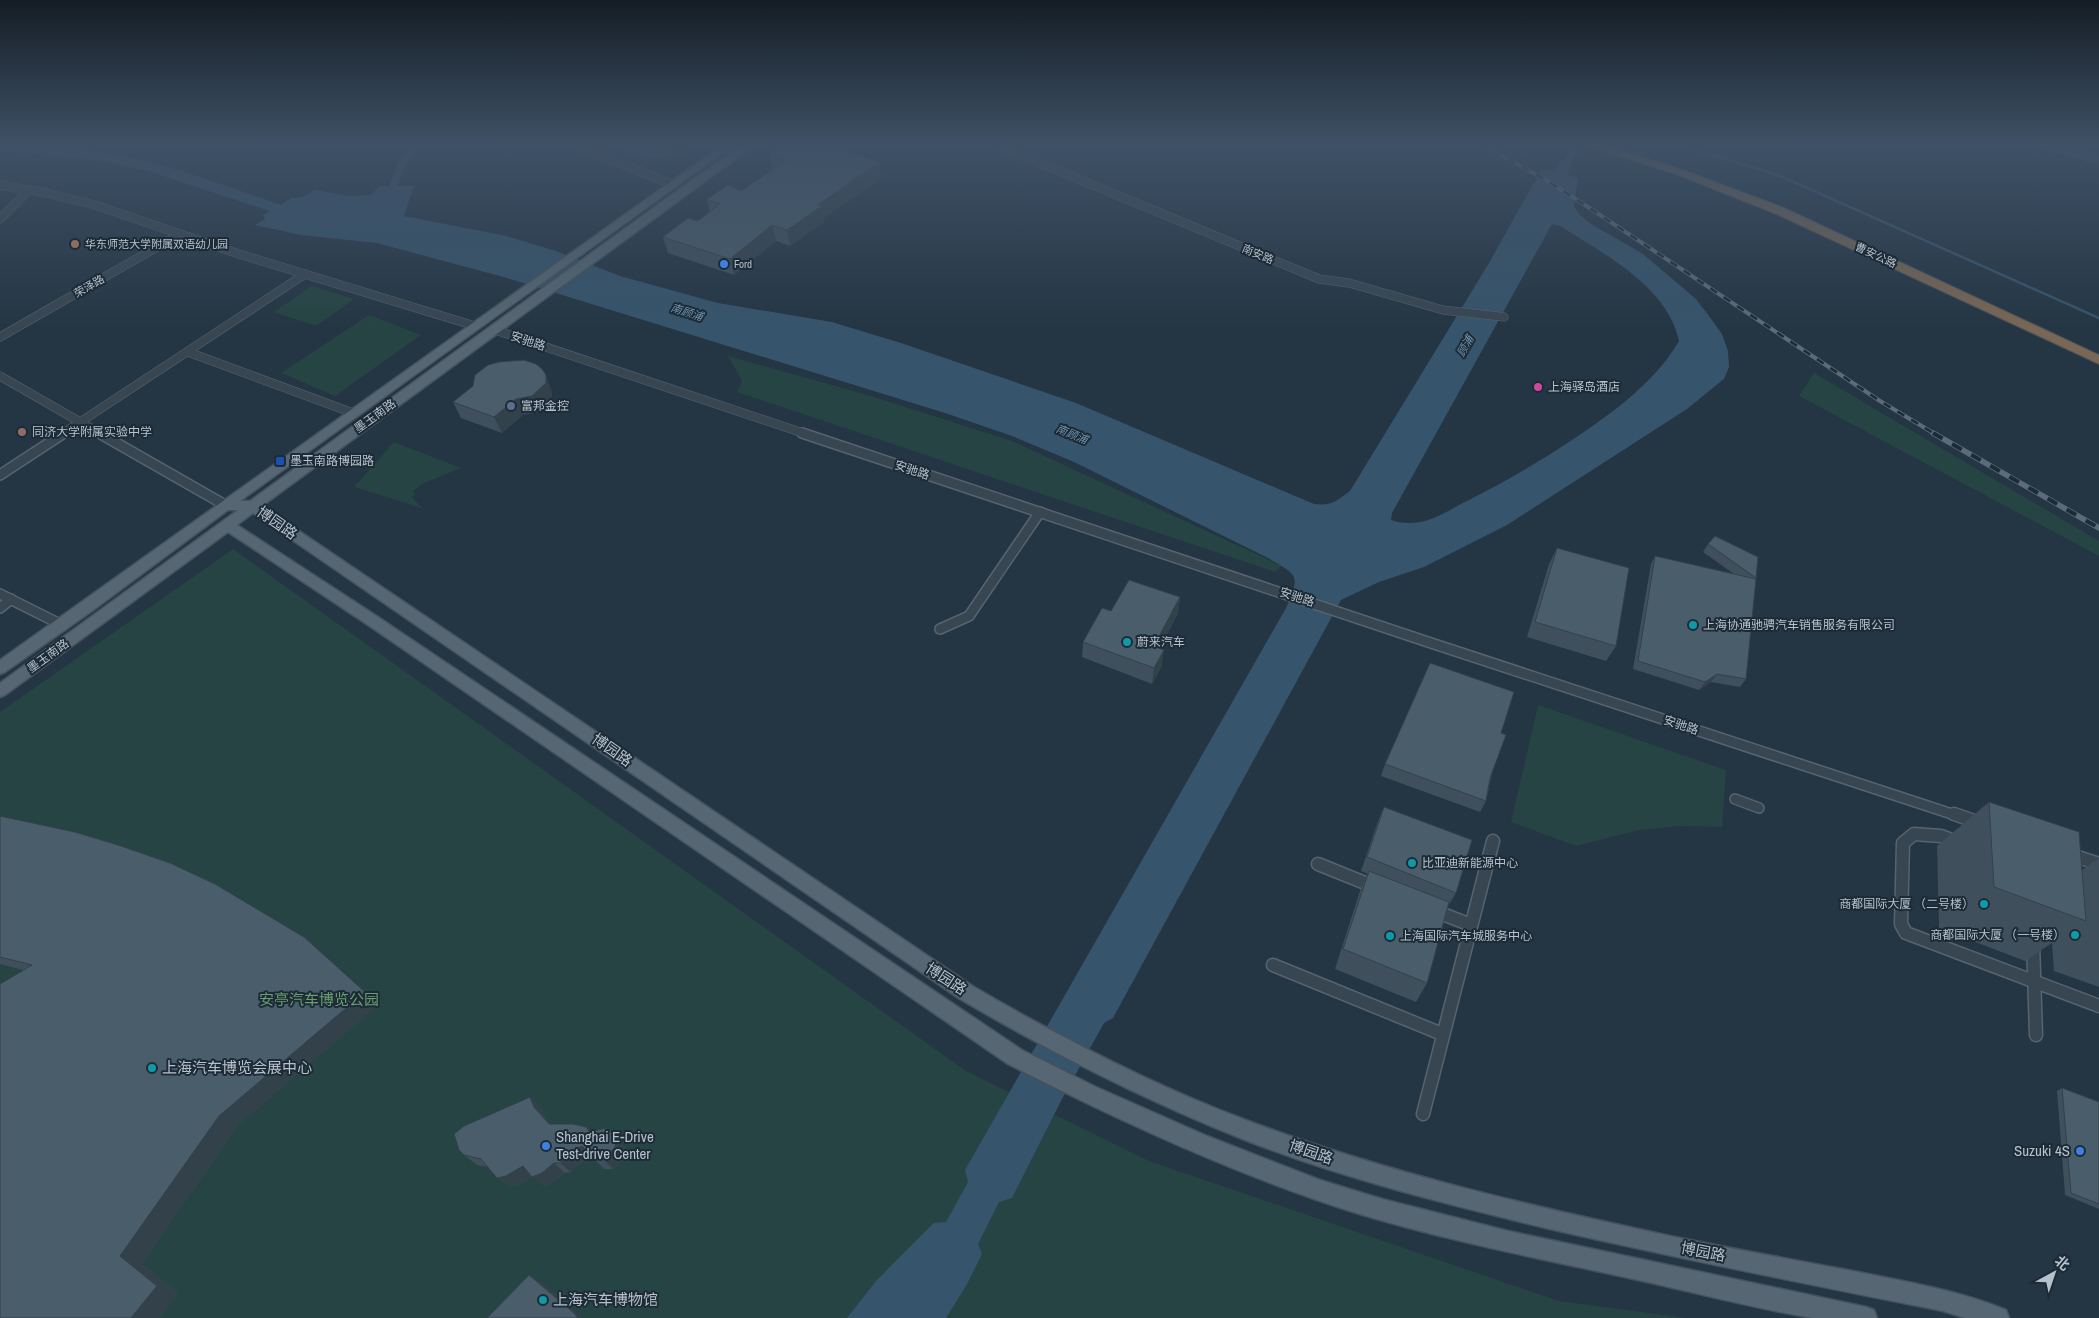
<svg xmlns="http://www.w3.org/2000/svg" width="2099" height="1318" font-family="'Archivo Narrow','Noto Sans SC',sans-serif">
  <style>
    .green { fill: #264443 }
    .water { fill: #36546b; fill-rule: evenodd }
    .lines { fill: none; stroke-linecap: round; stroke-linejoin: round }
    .stream { stroke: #36546b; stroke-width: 2.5 }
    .canal { fill: #36546b; fill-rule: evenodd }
    .river { fill: #36546b; fill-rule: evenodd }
    .street-far2-casing { stroke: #56646f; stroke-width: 9 }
    .street-far1-casing { stroke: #56646f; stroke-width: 12 }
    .street-casing { stroke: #56646f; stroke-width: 15 }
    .primary-casing { stroke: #45525e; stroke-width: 3 }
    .highway-casing { stroke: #43515c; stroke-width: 2 }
    .street-far2 { stroke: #384652; stroke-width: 8 }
    .street-far1 { stroke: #384652; stroke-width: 9 }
    .street { stroke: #384652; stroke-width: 12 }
    .primary { fill: #566672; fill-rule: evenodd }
    .highway { fill: #796654; fill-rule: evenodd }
    .rail-far1-casing { stroke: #5a6b79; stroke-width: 4 }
    .rail-casing { stroke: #5a6b79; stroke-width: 5.5 }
    .rail-far1 { stroke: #1d2b37; stroke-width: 2.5; stroke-dasharray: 8; stroke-linecap: butt }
    .rail { stroke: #1d2b37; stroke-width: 4; stroke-dasharray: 11; stroke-linecap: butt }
    .wall { fill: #3f505c }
    .shaded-wall { fill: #33414b }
    .building { fill: #495d6b; stroke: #33414b }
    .education-dot { fill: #8d6e63; stroke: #1d2b37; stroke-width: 2 }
    .shop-dot { fill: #3f7fe0; stroke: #1d2b37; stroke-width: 2 }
    .hotel-dot { fill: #d1479c; stroke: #1d2b37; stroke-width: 2 }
    .service-dot { fill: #5c6f8a; stroke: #1d2b37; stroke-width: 2 }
    .transit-dot { fill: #1a4fb4; stroke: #1d2b37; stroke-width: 2 }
    .culture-dot { fill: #0f9aa8; stroke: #1d2b37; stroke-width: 2 }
    .labels { text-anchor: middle; stroke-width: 4; stroke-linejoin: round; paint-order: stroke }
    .far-poi-label { font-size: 11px; fill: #b5c1cc; stroke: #1d2b37; text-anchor: start }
    .far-street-label { font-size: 11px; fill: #b5c1cc; stroke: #1d2b37 }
    .far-water-label { font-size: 11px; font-style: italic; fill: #7296b2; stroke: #1d2b37 }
    .street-label { font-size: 12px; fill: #b5c1cc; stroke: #1d2b37 }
    .poi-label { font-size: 12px; fill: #b5c1cc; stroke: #1d2b37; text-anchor: start }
    .near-street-label { font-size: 15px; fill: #b5c1cc; stroke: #1d2b37 }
    .near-park-label { font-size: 15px; fill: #6a9f6f; stroke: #1d2b37 }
    .near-poi-label { font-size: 15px; fill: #b5c1cc; stroke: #1d2b37; text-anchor: start }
  </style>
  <rect width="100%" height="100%" fill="#243543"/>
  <g class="green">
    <path d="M312,286L354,299L316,326L274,312Z"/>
    <path d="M369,315L421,335L335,396L281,373Z"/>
    <path d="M728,356L868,395L1012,441L1282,566L1275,572L737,392L742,381Z"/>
    <path d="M1814,373L2099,541V556L1799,396Z"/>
    <path d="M394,442L461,468L424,483L413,491L415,494L412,497L421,507L431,511L354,487Z"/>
    <path d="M233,549L966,1071L1149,1161L1559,1301L1687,1318H0V712Z"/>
    <path d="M1538,705L1726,770L1722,827L1679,826L1639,830L1576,846L1511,822Z"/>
  </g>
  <g class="water">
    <path d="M2025,144H2062L2099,154V165Z"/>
    <path d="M1561,161L1571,163L1568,175L1578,178L1574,206L1579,214L1591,224L1643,254L1696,299L1709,316L1722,334L1728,351L1729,367L1724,379L1687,409L1507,525L1424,567L1379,582L1341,600L1113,1018L1104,1023L1062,1099L1012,1198L999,1202L978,1244L982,1254L966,1286L946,1318H847L876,1281L934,1223L946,1222L968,1182L965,1170L1286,608C1301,574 1298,576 1268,558L1074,462L1012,436L945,413L507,278L377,243L301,235L255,225L265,219L263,215L292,198L302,197L315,190L350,196L366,195L372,194L380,186H414L404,216L506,236L556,251L620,276L718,303L832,322L901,343L1076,403L1314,504C1332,506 1336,501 1350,491L1489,263L1541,170C1551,171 1557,171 1561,161ZM1552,224L1560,226C1603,253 1668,287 1679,341C1664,367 1640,390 1617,408C1571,443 1520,474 1469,500C1456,506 1442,516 1428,520C1417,524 1401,524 1391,520L1392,513Z"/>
  </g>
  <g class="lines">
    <path class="stream" d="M1676,144L1778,175L2099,318"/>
    <g class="canal">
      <path d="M414,144H422L406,164L392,200L385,202L384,200L398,163Z"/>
      <path d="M1573,144H1581L1564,177L1557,179L1556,177Z"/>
    </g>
    <path class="river" d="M0,144C45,144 109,151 152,163C198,175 243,192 287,207L309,212L312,215L309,218L304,220L279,214L145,170L101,161L0,150Z"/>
    <defs>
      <g id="street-far2">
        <path d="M572,144L671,184"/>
        <path d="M994,144L1319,279L1349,283L1443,310L1504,317"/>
        <path d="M0,185L46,193L95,205L236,253L475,326"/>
        <path d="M0,219L29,190"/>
        <path d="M495,330L806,434"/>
        <path d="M0,337L178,235"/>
        <path d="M188,352L353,413"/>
        <path d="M0,376L101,434"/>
        <path d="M62,434L305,274"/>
      </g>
      <g id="street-far1">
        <path d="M99,433L225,505"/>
        <path d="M802,433L1428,642L1958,816"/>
        <path d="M0,475L64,433"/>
        <path d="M0,594L62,625"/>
        <path d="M0,608L11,599"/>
        <path d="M940,629L969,616L1040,512"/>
        <path d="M1735,799L1759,808"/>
      </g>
      <g id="street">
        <path d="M1954,814L1980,823"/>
        <path d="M1957,842L1941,836L1914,834L1903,843L1901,924L1906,933L2099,1006"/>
        <path d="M2069,854L2099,864"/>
        <path d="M1318,864L1375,887"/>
        <path d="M1435,911L1471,925"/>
        <path d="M2033,943L2036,1035"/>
        <path d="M1273,965L1442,1034"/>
        <path d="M1423,1114L1493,841"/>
      </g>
      <path id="primary" d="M724,144H735L240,501H250L696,177L745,144H756L262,506L974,987C1060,1037 1150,1084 1243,1119C1381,1171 1526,1205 1670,1236C1734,1249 1799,1261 1863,1273C1912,1283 1960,1291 2006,1310L2009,1318H1965L1943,1311C1812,1285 1681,1259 1550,1229C1446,1204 1340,1178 1240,1138C1143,1099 1050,1052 960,999L253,513L237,525L378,617L1022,1050L1096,1087L1207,1136L1320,1180L1382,1199L1508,1231L1866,1307L1874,1310L1877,1318C1856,1318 1833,1318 1813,1318C1751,1308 1690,1291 1629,1278C1537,1258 1444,1240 1353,1212C1234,1174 1119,1121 1008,1064L368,625L228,532L5,695L0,697V683L238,510H228L92,611L5,672L0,674V660Z"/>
      <path id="highway" d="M1585,144H1601L1686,171L1782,207L2099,355V364L1774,213L1678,175L1587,146Z"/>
    </defs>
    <use href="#street-far2" class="street-far2-casing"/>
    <use href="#street-far1" class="street-far1-casing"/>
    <use href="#street" class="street-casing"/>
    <use href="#primary" class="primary-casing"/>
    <use href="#highway" class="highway-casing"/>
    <use href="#street-far2" class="street-far2"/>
    <use href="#street-far1" class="street-far1"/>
    <use href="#street" class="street"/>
    <use href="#primary" class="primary"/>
    <use href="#highway" class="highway"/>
    <defs>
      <path id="rail-far1" d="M1480,144L1546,180L1582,203L1880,401L1935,434"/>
      <path id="rail" d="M1933,433L2099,528"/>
    </defs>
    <use href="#rail-far1" class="rail-far1-casing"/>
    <use href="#rail" class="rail-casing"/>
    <use href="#rail-far1" class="rail-far1"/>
    <use href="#rail" class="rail"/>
  </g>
  <g class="wall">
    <path d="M604,144H695L672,159L645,157Z"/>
    <path d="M837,151L879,162L881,178L824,218V222L790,246L776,241L734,275L668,253L663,237L698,221L710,212L707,199L741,191L773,170L772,169L769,154Z"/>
    <path d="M552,392V400L539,412L523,415L502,433L461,418L453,402Z"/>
    <path d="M1708,544L1756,578L1755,579L1746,679L1740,687L1711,682L1699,690L1633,669L1651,564L1655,556L1734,574L1703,552Z"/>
    <path d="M1557,548L1616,646L1606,661L1527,637L1549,564Z"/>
    <path d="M1180,597L1178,613L1160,648L1162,666L1152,684L1082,657L1083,642L1111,611Z"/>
    <path d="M1501,733L1486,801L1480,812L1381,776L1385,764Z"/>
    <path d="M1989,802L2082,870L2099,858V987L2054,971L2052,943L2025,961L1939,928L1937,846Z"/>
    <path d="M1384,807L1456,893L1448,906L1427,983L1416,1002L1335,969L1360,891L1368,874L1361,871L1378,821Z"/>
    <path d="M0,816L379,1004L237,1126L142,1264L178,1293L159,1318L23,970L0,964Z"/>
    <path d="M2062,1088L2099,1102V1209L2065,1195L2057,1091Z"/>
    <path d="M541,1108L545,1118L550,1124L590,1132L626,1148L625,1157L613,1169H604L592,1157L577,1165L571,1172L565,1173L553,1183L544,1186L532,1177L518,1185L510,1187L497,1178L489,1167L477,1165L464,1155Z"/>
  </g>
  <g class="shaded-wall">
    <path d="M668,144H695L672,159Z"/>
    <path d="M879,162L881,178L824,218V222L790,246L787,230L818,205Z"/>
    <path d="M772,225L776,241L734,275L730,259Z"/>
    <path d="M546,375L552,392V400L539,412L523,415L502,433L494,417Z"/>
    <path d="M1180,597L1178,613L1152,662L1154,646Z"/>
    <path d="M1164,650L1162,666L1152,684L1154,668Z"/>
    <path d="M1717,674L1711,682L1699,690L1705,682Z"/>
    <path d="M304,937L379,1004L237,1126L142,1264L178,1293L159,1318H131L120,1256Z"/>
    <path d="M530,1097L541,1108L545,1118L560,1134L534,1107Z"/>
    <path d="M617,1138L626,1148L625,1157L613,1169L603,1159Z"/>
    <path d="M582,1146L593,1156L577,1165L571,1172L560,1163L566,1156Z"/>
    <path d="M554,1163L565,1173L553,1183L544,1186L532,1177L518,1185L510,1187L497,1178L523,1166Z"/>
    <path d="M529,1275L541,1282L583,1318H578Z"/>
  </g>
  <g class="building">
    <path d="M785,144H816L837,151L840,149L879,162L818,205L822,206L787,230L772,225L730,259L663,237L688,218L698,221L720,204L707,199L728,185L741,191L787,160L769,154Z"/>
    <path d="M524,360L536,364L542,369L546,375V383L532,396L516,399L494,417L453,402L473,386L475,375L488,365L499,362Z"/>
    <path d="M1715,536L1758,557L1756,578L1708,544Z"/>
    <path d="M1557,548L1629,568L1616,646L1535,622Z"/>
    <path d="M1655,556L1756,579L1746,679L1717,674L1705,682L1638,661Z"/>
    <path d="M1129,580L1180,597L1154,646L1164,650L1154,668L1083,642L1102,608L1111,611Z"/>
    <path d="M1430,663L1514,692L1501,733L1506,735L1490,778L1486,801L1385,764Z"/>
    <path d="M1989,802L2079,832L2086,921L1994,887Z"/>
    <path d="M1384,807L1472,840L1456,893L1367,857Z"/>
    <path d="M0,816L75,832L118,845L170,863L215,884L304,937L365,992L219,1116L120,1256L157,1286L131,1318H0V984L32,965L0,957Z"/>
    <path d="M1369,871L1449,902L1427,983L1343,949Z"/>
    <path d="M2062,1088L2099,1102V1204L2071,1193Z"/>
    <path d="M530,1097L534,1107L549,1124H573L586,1127L590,1132L606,1128L617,1138L615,1147L603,1159H594L582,1146L566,1156L560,1163H554L542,1173L532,1177L523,1166L506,1176L497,1178L481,1159L464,1155L459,1150L454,1134L464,1126Z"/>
    <path d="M529,1275L574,1313L578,1318H487Z"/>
  </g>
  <linearGradient id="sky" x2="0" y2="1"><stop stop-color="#141d25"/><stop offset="0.44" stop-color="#3f5166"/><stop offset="1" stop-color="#3f5166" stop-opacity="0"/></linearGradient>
  <rect width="2099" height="328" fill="url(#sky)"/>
  <g class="education-dot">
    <circle cx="75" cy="244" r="5"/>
    <circle cx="22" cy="432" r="5"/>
  </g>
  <g class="shop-dot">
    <circle cx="724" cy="264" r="5"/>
    <circle cx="546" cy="1146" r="5"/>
    <circle cx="2080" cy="1151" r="5"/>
  </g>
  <circle class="hotel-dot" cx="1538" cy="387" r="5"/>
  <circle class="service-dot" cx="511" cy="406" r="5"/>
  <rect class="transit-dot" x="275" y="456" width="10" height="10" rx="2.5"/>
  <g class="culture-dot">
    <circle cx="1693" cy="625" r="5"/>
    <circle cx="1127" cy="642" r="5"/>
    <circle cx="1412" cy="863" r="5"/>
    <circle cx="1984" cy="904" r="5"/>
    <circle cx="2075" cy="935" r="5"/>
    <circle cx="1390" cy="936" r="5"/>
    <circle cx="152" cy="1068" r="5"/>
    <circle cx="543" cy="1300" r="5"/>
  </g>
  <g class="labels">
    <g class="far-poi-label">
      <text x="85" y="248">华东师范大学附属双语幼儿园</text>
      <text x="734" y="268">Ford</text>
    </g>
    <g class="far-street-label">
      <text transform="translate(1258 254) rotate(23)" y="4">南安路</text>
      <text transform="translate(1876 255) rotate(25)" y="4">曹安公路</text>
      <text transform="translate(89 286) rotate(-30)" y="4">荣泽路</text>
    </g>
    <g class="far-water-label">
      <text transform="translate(687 312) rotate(17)" y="4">南顾浦</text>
      <text transform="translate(1465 346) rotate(-61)" y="4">顾浦</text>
      <text transform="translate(1072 434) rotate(22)" y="4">南顾浦</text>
    </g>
    <g class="street-label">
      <text transform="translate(528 341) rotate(18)" y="4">安驰路</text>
      <text transform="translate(375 416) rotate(-36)" y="4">墨玉南路</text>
      <text transform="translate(912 470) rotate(18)" y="4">安驰路</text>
      <text transform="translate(1297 597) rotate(18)" y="4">安驰路</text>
      <text transform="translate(48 656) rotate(-36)" y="4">墨玉南路</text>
      <text transform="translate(1681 725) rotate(18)" y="4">安驰路</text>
    </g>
    <g class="poi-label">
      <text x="1548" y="391">上海驿岛酒店</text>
      <text x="521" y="410">富邦金控</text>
      <text x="32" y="436">同济大学附属实验中学</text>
      <text x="290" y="465">墨玉南路博园路</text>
      <text x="1703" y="629">上海协通驰骋汽车销售服务有限公司</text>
      <text x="1137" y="646">蔚来汽车</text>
      <text x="1422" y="867">比亚迪新能源中心</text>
      <text x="1974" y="908" text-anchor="end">商都国际大厦 （二号楼）</text>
      <text x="2065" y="939" text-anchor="end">商都国际大厦 （一号楼）</text>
      <text x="1400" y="940">上海国际汽车城服务中心</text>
    </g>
    <g class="near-street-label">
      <text transform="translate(277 523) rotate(35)" y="5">博园路</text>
      <text transform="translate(612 750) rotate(35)" y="5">博园路</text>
      <text transform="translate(946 979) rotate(33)" y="5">博园路</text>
      <text transform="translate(1311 1152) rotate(19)" y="5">博园路</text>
      <text transform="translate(1703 1252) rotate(11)" y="5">博园路</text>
    </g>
    <g class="near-park-label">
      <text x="319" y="1005">安亭汽车博览公园</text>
    </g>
    <g class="near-poi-label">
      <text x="162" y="1073">上海汽车博览会展中心</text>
      <text x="556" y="1142">Shanghai E-Drive<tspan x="556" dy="17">Test-drive Center</tspan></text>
      <text x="2070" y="1156" text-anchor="end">Suzuki 4S</text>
      <text x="553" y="1305">上海汽车博物馆</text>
    </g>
  </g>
  <g transform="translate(2054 1273) rotate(40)" stroke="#1d2b37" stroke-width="4" paint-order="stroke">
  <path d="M0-4L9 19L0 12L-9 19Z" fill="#b5c1cc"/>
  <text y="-8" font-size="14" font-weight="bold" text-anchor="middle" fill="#b5c1cc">北</text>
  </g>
</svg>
